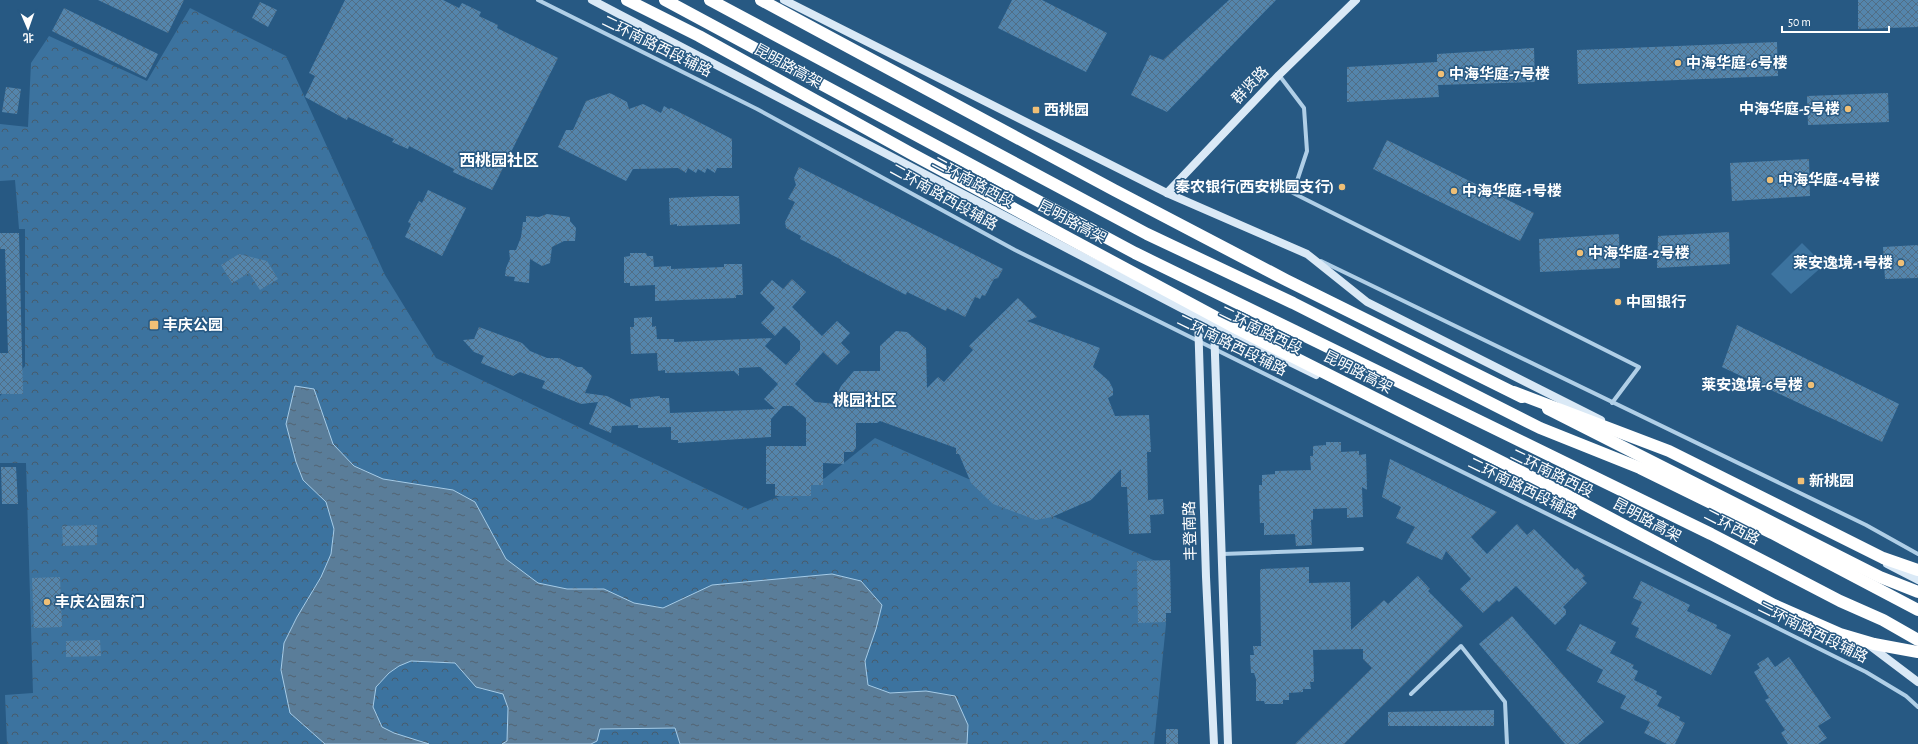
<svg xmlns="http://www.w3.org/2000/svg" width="1918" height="744" font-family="'Alegreya Sans','Noto Sans SC',sans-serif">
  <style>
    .park { fill: url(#park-crowns) }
    .garden { fill: #3c739f }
    .water { fill: url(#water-ripples); stroke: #a5cbe7 }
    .building { fill: url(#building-cross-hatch) }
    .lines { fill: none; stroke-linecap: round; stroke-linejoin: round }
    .street { stroke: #b0cfe7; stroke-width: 4 }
    .secondary { stroke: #dae9f6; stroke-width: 8 }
    .highway { stroke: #fff; stroke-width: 12 }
    .highway-bridge { stroke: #fff; stroke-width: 12 }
    .poi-dot { fill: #efbf76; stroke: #275983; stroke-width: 1.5 }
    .labels { text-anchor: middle; stroke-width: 3; stroke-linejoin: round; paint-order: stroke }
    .street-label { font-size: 15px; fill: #fff; stroke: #275983 }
    .poi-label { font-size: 15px; font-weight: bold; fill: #fff; stroke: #275983; text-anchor: start }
    .neighbourhood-label { font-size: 16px; font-weight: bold; fill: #fff; stroke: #275983 }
  </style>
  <defs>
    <pattern id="park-crowns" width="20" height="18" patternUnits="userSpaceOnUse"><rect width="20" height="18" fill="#3c739f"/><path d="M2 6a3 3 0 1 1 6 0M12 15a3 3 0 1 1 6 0" fill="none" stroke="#465c6d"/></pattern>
    <pattern id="water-ripples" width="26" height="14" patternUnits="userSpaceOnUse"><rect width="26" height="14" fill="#5a7d99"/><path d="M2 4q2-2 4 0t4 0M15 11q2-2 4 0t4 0" fill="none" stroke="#536472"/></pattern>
    <pattern id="building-cross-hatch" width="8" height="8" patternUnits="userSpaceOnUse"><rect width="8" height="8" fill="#5485ac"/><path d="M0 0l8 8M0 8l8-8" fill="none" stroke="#516e86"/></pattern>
  </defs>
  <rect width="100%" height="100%" fill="#275983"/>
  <path class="park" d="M190,8L286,56L385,275L436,358L748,509L825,478L875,438L1160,563L1166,624L1154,744H7L5,695L33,693L26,463H0V396L25,366V229H19L15,180L0,181V124L28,127L31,63L49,36L147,81Z"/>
  <path class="garden" d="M1802,243L1824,265L1791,294L1771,274Z"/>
  <path class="water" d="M295,386L314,389L333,444L354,466L383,479L453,490L475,502L506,559L538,583L567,589H604L634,603L663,608L712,585L832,574L861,581L882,605L876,629L865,661L868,685L890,693L926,691L955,696L968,725L967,744H680L675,728L600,729L597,741L591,744H502L507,741L508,708L503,694L476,687L455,663L411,661L399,666L389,673L376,687L373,707L382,727L394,733L429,744H325L290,713L281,670L284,643L297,617L321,577L331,554L334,529L326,502L303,480L296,462L286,424Z"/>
  <g class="building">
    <path d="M98,0H184L168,33Z"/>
    <path d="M345,0H443L459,8L462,3L481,12L479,16L498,25L497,28L558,58L492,190L453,172L454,169L409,146L408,149L392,142L394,139L348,117L347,120L305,97L315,76L309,73Z"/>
    <path d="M1012,0H1042L1107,33L1086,72L998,28Z"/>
    <path d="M1229,0H1276L1167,112L1131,95L1150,55L1163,60Z"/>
    <path d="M1858,0H1918V27L1858,29Z"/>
    <path d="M260,2L277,10L268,27L252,18Z"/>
    <path d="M64,8L158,54L146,78L52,31Z"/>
    <path d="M1777,42L1778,76L1578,84L1577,50Z"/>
    <path d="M1534,48L1535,82L1438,85L1439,97L1347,102V67L1437,62V54Z"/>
    <path d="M6,87L21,89L17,114L2,112Z"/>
    <path d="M610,93L627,102L629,109L643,104L661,113L664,106L669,109L671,108L732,139V168H717L715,173L707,168L705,173L698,169L696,173L688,168L686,173L678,168L633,169L626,181L558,147L566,130H573L586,101Z"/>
    <path d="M1888,93L1889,122L1808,125L1807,96Z"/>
    <path d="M1387,140L1534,213L1520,241L1373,169Z"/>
    <path d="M1809,159L1810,196L1732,201L1730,163Z"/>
    <path d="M799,167L1003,269L998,278L994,279L985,296L982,295L980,299L975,297L965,317L947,308L946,311L907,292L906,295L841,261L842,260L800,239L801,236L786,228L785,222L795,202L788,199L796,185L794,178Z"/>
    <path d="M428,190L466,208L442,256L405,237L411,224L408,222L419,201L422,203Z"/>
    <path d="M714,196H739L740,224L677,226V224L670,225L669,198Z"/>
    <path d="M547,214L570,217V221L576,228L575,241H564L552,247L550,263L542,266L530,259L529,283L514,281L515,277L505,276L506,268L510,259L509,250H516L521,237L523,222H526V216L539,217Z"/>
    <path d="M1729,232L1730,264L1657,268L1658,236Z"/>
    <path d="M0,233H19L23,394H0V353H8L5,249H0Z"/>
    <path d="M1619,234L1620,268L1540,272L1539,239Z"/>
    <path d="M1918,245V278L1885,279L1883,247Z"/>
    <path d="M630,253H646L647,256H653L654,267L671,266V269L724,267V264H742L743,295H736V298L655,301V285L630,286V283H624V257L630,256Z"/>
    <path d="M239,254L267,261L278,279L260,290L249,273L232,283L221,265Z"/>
    <path d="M792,279L806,292L792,307L822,336L837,321L850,333L841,343L850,352L837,365L823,352L795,384L815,402L836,404L837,394L841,386L854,371H880V346L896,331L907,332L926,348L927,388L938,377L944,382L973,350L969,346L1018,298L1037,317L1027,321L1100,348L1093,367L1109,381L1113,389V395L1108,398L1115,416L1149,415L1151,452H1147L1148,500L1163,499L1164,514L1150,515L1151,533L1129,534L1127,487H1121V469L1091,500L1052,517L1036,520L993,504L971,483L959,454H956V448L880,421L877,423H856V448L853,452H844V464L823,463V485H811V496H775V484H766V446H806V418L792,406H783L771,419V437L678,443V440H671V427L638,428V425L612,426L611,433L589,424L598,402L581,404L542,388L545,381L520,372L513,376L481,363L484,356L474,352L463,340L474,339L479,327L522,343L530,351L547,358H559L577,367H582L592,376L585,393L607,396L631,408L630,399L660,396V398H669L670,413L775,409L764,399L778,384L760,367L739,368V376L734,371L665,373V370L658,371L657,353L631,354L630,327H634V318L652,317V327L656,326L657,339H674V342L772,338L765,346L786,365L800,350V341L784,326L775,336L761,323L775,308L760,293L772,280L783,289Z"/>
    <path d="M1737,325L1899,404L1882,442L1722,367Z"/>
    <path d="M1326,442H1341V452L1359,451V455L1366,454L1367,490L1362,487L1363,517L1347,518V508L1313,509V520H1311L1312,545L1296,546L1295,534L1264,535V523H1260L1259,485H1262V475L1275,474V471L1311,470L1310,456H1313V446L1326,445Z"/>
    <path d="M1390,459L1497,512L1471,537L1487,554L1517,524L1527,535L1534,529L1575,570L1577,568L1585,576L1582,578L1587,583L1563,607L1566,610V614L1555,625L1516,586L1499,602L1497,600L1483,613L1460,589L1471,579L1446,551L1442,560L1406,543L1415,527L1396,518L1401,507L1382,497Z"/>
    <path d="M1,467H16L18,504H2Z"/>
    <path d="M97,525V545L63,546L62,526Z"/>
    <path d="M1170,560L1171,613H1166V622L1138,623L1137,561Z"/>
    <path d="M1309,567V583L1350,582L1351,630L1384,600L1388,604L1418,576L1430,589L1428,591L1463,626L1344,744H1295L1372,668L1363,659V649L1313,650L1314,682H1310L1311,689H1303V692L1289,693V700H1283V704H1265L1264,701H1256V679L1254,673H1251L1250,655H1254L1253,646H1261L1260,571L1261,569Z"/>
    <path d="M60,577L62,627L34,628L32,578Z"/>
    <path d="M1641,581L1690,605L1687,611L1717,625L1716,628L1731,635L1711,675L1635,637L1639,628L1631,624L1642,602L1633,598Z"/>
    <path d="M1512,616L1604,722L1578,744H1565L1479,644Z"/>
    <path d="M1580,624L1616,642L1610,653L1634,665L1632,668L1638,671L1634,680L1657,691L1656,694L1662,697L1657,706L1680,717L1679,720L1685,723L1675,744H1667L1644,733L1650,722L1620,708L1626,696L1597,682L1603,670L1566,650Z"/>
    <path d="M100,640L101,656L66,657V641Z"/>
    <path d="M1768,657L1775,667L1789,657L1831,718L1818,726L1827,738L1818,744H1788L1781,733L1785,730L1765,700L1769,698L1754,672L1760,668L1757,664Z"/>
    <path d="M1494,710V726H1388V712Z"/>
    <rect x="1166" y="729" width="12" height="15"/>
  </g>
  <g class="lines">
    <g class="street">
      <path d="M538,0L757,109L1015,250L1866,672L1906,696L1918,707"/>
      <path d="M1279,75L1304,108L1307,151L1293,193L1639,367L1612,403"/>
      <path d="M1321,261L1866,525L1918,554"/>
      <path d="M1222,554L1362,549"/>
      <path d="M1411,694L1461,646L1505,702L1507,744"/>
    </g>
    <g class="secondary">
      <path d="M592,0L1198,317L1316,375"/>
      <path d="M784,0L1167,193L1307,254L1367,302L1601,420"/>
      <path d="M1167,193L1279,75L1356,0"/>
      <path d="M1198,317L1206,577L1214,744"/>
      <path d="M1214,325L1228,744"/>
      <path d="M1887,564L1918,580"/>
      <path d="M1869,645L1918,682"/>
    </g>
    <g class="highway">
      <path d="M665,0L1135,253L1711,534L1840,601L1883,620L1918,640"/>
      <path d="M710,0L1147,234L1293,303L1540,428L1640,468L1772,533L1918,610"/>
      <path d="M761,0L1114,190L1286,280L1522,397"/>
      <path d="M1548,409L1880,577L1918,592"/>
    </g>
    <g class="highway-bridge">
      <path d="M627,0L699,36L912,154L1236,328L1563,493L1774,605L1840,634L1874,644L1918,652"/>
      <path d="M1514,392L1669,451L1883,558L1918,570"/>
    </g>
  </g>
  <g class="poi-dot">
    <circle cx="1678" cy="63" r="4"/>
    <circle cx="1441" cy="74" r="4"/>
    <circle cx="1848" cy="109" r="4"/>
    <rect x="1032" y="106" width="8" height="8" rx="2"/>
    <circle cx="1770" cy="180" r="4"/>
    <circle cx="1342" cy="187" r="4"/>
    <circle cx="1454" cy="191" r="4"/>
    <circle cx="1580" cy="253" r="4"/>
    <circle cx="1901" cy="263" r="4"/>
    <circle cx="1618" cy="302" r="4"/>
    <rect x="149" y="320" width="10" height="10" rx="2"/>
    <circle cx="1811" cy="385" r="4"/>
    <rect x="1797" y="477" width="8" height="8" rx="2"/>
    <circle cx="47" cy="602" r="4"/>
  </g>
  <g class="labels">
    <g class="street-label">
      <text transform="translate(657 46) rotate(26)" y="5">二环南路西段辅路</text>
      <text transform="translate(788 66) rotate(29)" y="5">昆明路高架</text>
      <text transform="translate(1250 85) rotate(-46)" y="5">群贤路</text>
      <text transform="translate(973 182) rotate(28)" y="5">二环南路西段</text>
      <text transform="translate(944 197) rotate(29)" y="5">二环南路西段辅路</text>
      <text transform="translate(1072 222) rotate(28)" y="5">昆明路高架</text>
      <text transform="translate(1261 330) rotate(26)" y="5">二环南路西段</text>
      <text transform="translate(1232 345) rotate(26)" y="5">二环南路西段辅路</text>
      <text transform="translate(1358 372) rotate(27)" y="5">昆明路高架</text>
      <text transform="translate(1552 473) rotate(26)" y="5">二环南路西段</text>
      <text transform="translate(1523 488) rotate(26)" y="5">二环南路西段辅路</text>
      <text transform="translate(1647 520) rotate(28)" y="5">昆明路高架</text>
      <text transform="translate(1732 527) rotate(27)" y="5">二环西路</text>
      <text transform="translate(1190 531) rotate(-92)" y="5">丰登南路</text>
      <text transform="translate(1813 632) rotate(26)" y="5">二环南路西段辅路</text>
    </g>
    <g class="poi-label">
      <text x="1686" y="68">中海华庭-6号楼</text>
      <text x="1449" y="79">中海华庭-7号楼</text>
      <text x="1840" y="114" text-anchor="end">中海华庭-5号楼</text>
      <text x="1044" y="115">西桃园</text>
      <text x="1778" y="185">中海华庭-4号楼</text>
      <text x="1334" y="192" text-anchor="end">秦农银行(西安桃园支行)</text>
      <text x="1462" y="196">中海华庭-1号楼</text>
      <text x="1588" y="258">中海华庭-2号楼</text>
      <text x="1893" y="268" text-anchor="end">莱安逸境-1号楼</text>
      <text x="1626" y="307">中国银行</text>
      <text x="163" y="330">丰庆公园</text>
      <text x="1803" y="390" text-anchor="end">莱安逸境-6号楼</text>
      <text x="1809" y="486">新桃园</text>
      <text x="55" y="607">丰庆公园东门</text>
    </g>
    <g class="neighbourhood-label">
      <text x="499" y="166">西桃园社区</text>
      <text x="865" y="406">桃园社区</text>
    </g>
  </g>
  <g transform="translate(28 28) rotate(178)" stroke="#275983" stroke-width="3" paint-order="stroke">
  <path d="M0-3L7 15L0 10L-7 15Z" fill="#ffffff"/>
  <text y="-6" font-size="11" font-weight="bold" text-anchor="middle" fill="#ffffff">北</text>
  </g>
  <path d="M1782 26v6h107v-6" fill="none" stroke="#ffffff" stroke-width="2"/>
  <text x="1788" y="26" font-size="12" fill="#ffffff" stroke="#275983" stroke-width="3" paint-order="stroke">50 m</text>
</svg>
